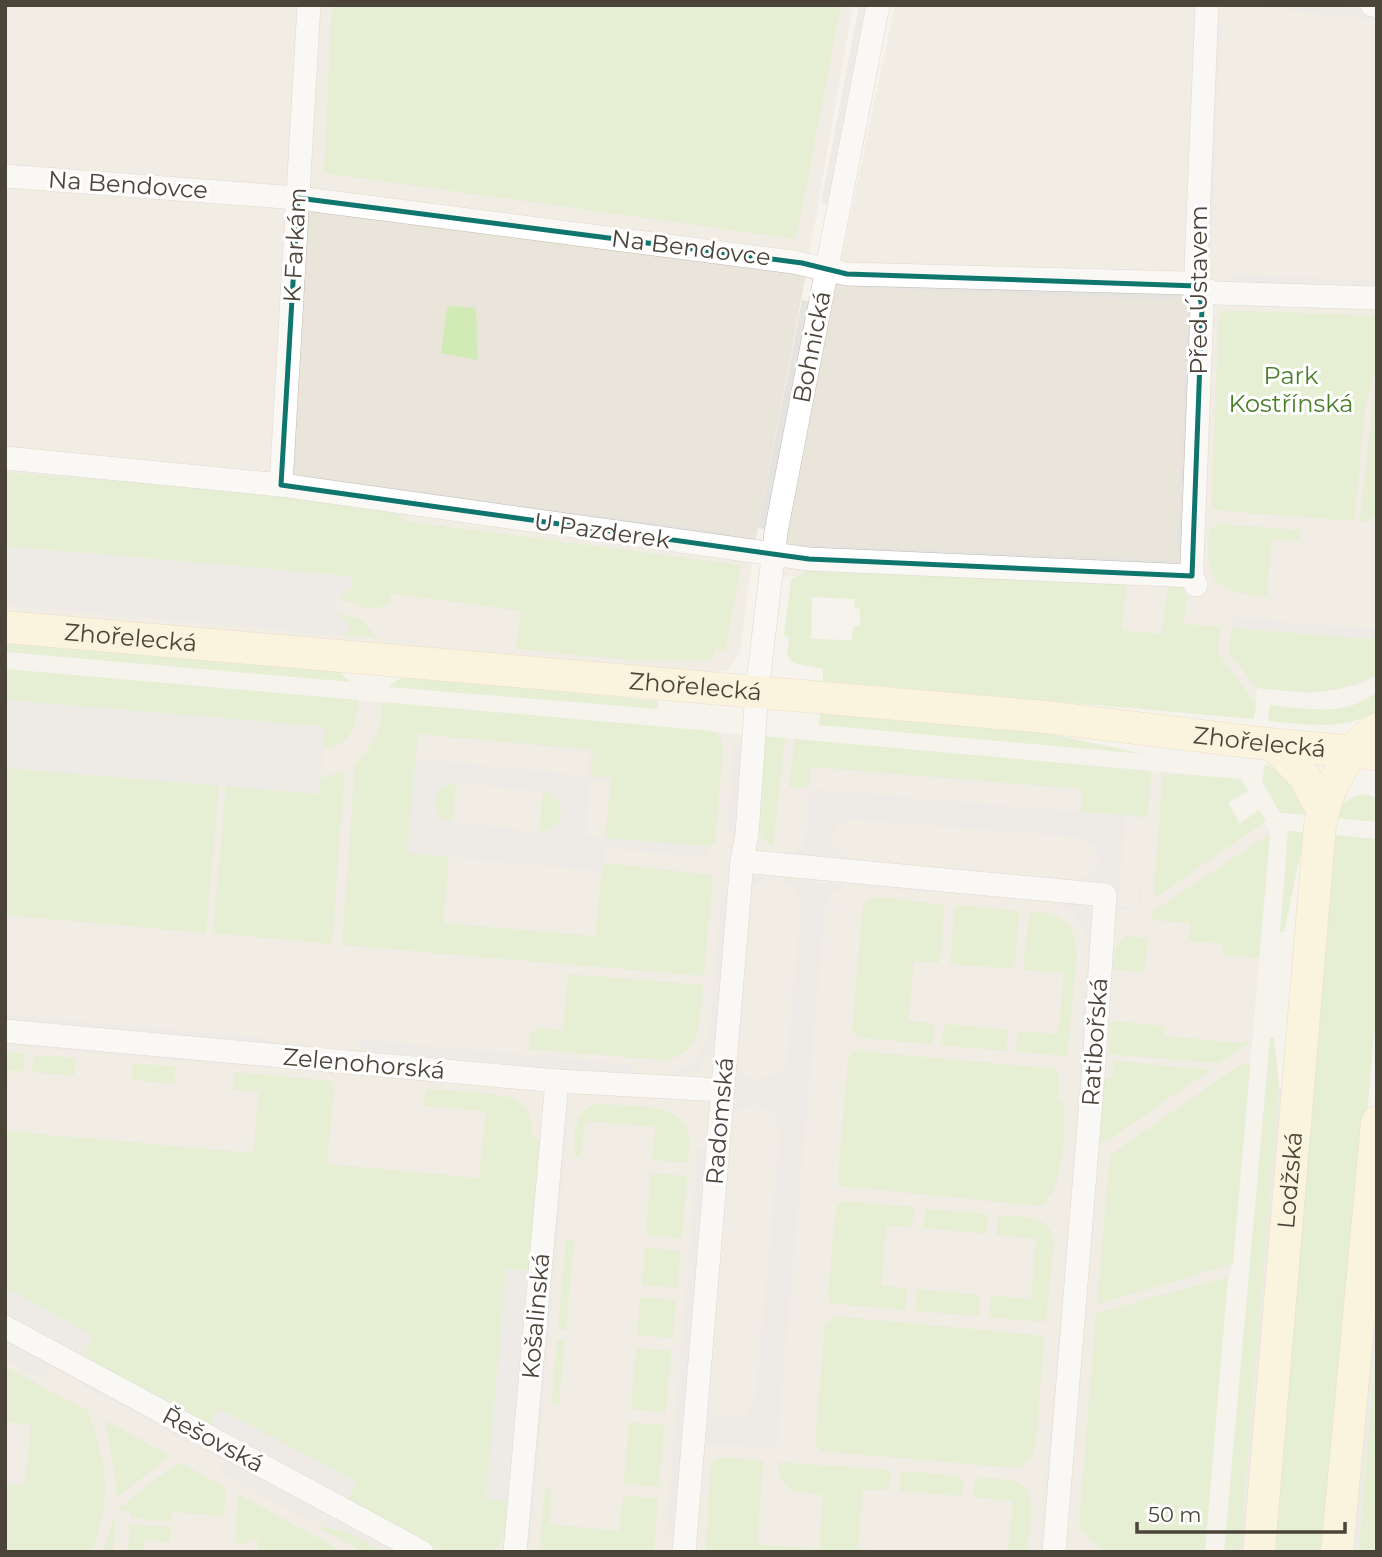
<svg xmlns="http://www.w3.org/2000/svg" width="1382" height="1557" font-family="Montserrat,sans-serif">
  <style>
    .residential { fill: #eae5da }
    .green { fill: #d2eab5; fill-rule: evenodd }
    .parking { fill: #e5e3e0; fill-rule: evenodd }
    .lines { fill: none; stroke-linecap: round; stroke-linejoin: round }
    .street-casing { stroke: #c2bbae; stroke-width: 24 }
    .secondary-casing { stroke: #d6c79b; stroke-width: 33 }
    .street { stroke: #fff; stroke-width: 23 }
    .secondary { stroke: #fff3cd; stroke-width: 32 }
    .marked { fill: none; stroke: #0f766e; stroke-width: 5; stroke-linejoin: round }
    .labels { text-anchor: middle; stroke-width: 6; stroke-linejoin: round; paint-order: stroke }
    .street-label { font-size: 24px; fill: #4b4439; stroke: #fff }
    .park-label { font-size: 24px; fill: #4a7f2a; stroke: #fff }
  </style>
  <rect width="100%" height="100%" fill="#f6f3ec"/>
  <g class="residential">
    <path d="M5,5H853L802,295L752,559L740,653L727,671H691L5,611Z"/>
    <path d="M895,5H1377V676L1358,685L1335,690L1308,693L1257,688L1256,704L1218,652L1184,624L1187,595L1184,588L1162,634L1122,630L1127,579L804,568L803,575L782,577L787,538L835,290Z"/>
    <path d="M5,669L1241,779L1248,791L1228,803L1240,824L1259,810L1270,834L1233,1264L1228,1277L1205,1552H5Z"/>
  </g>
  <g class="green">
    <path d="M332,5H841L796,239L324,173Z"/>
    <path d="M447,306L476,308L478,360L441,353Z"/>
    <path d="M1223,310L1376,316C1378,341 1378,377 1366,400L1354,521L1238,512L1217,510L1211,505L1219,315Z"/>
    <path d="M1377,392V516L1365,522L1360,521L1373,401Z"/>
    <path d="M5,472L229,489L388,511L404,517L403,521L741,565L725,651L715,649L712,659L704,660H632L516,649L521,611L391,593L388,605L369,609L338,598L348,576L5,546Z"/>
    <path d="M1219,524L1300,530V541L1271,539L1267,597C1213,590 1206,585 1209,529Z"/>
    <path d="M804,568L1127,579L1122,630L1162,634L1168,581L1179,582L1187,595L1184,624L1220,627L1218,652L1256,704L1254,719L823,681V669L793,663L787,655L789,639L784,635L791,581L794,577L803,575ZM812,597L855,599L854,608L860,609V626L853,627L852,640L811,639Z"/>
    <path d="M337,612L359,619L378,638L343,635L351,627Z"/>
    <path d="M1231,628L1366,639L1377,637V676C1329,696 1307,693 1257,688L1229,653Z"/>
    <path d="M5,643L339,672L351,682L5,652Z"/>
    <path d="M5,669L358,700C357,725 351,747 323,748L325,727L5,700Z"/>
    <path d="M410,677L658,701V709L388,687L397,680Z"/>
    <path d="M1377,693V712C1342,731 1306,724 1268,721L1270,705C1298,708 1329,714 1356,704C1363,701 1370,696 1377,693Z"/>
    <path d="M382,702L712,731C720,736 723,741 723,750L715,844L699,847L605,838L611,778L591,776L593,750L418,734L407,852L449,857L443,923L595,936L603,863L713,875L704,976L342,945L355,765C373,746 383,728 382,702Z"/>
    <path d="M820,713L1041,732L1144,754L819,725Z"/>
    <path d="M763,736L785,738L773,847L762,838L755,820Z"/>
    <path d="M795,739L1151,771L1148,817L1080,812L1082,789L811,767L809,788L789,787Z"/>
    <path d="M1265,765C1285,770 1305,794 1307,815L1280,813L1262,781Z"/>
    <path d="M5,768L219,785L206,933L5,915Z"/>
    <path d="M345,771L332,944L213,933L226,786L319,794L321,778Z"/>
    <path d="M1163,773L1241,779L1248,791L1228,802L1240,824L1259,810L1266,821L1153,899Z"/>
    <path d="M456,783L452,824C427,815 428,785 456,783Z"/>
    <path d="M543,791C569,797 566,830 539,832Z"/>
    <path d="M1365,794L1377,798V822L1335,818C1342,803 1349,797 1365,794Z"/>
    <path d="M1288,831L1305,832L1284,932H1280Z"/>
    <path d="M1270,834L1259,958L1222,955L1223,944L1189,941L1190,923L1152,920V912Z"/>
    <path d="M1334,835L1377,839V1001L1328,1552H1271Z"/>
    <path d="M876,897L944,905L941,955L938,963L914,961L908,1021L934,1024L933,1044L860,1038L852,1031L863,905Z"/>
    <path d="M959,905L1017,911L1019,913L1015,962H1013L1012,969L950,964L955,907Z"/>
    <path d="M1031,911C1063,915 1074,920 1077,954L1067,1056L1016,1052L1018,1031L1058,1034L1064,973L1023,970L1029,916Z"/>
    <path d="M1127,936L1148,938L1144,972L1113,970C1114,955 1114,945 1127,936Z"/>
    <path d="M568,974L703,985C700,1016 702,1058 662,1060L529,1049L530,1032L537,1033L538,1028L563,1030Z"/>
    <path d="M1111,1021L1165,1026L1164,1036L1239,1043L1252,1041L1218,1063L1108,1054Z"/>
    <path d="M944,1024L1008,1030L1006,1051L941,1045Z"/>
    <path d="M1270,1038H1274L1281,1103L1241,1552H1224Z"/>
    <path d="M858,1051L1058,1069L1059,1101L1065,1103C1063,1132 1066,1191 1039,1206L840,1186L838,1180L848,1059L852,1052Z"/>
    <path d="M5,1052L25,1054L23,1071L9,1070L5,1116Z"/>
    <path d="M34,1055L76,1058L74,1076L32,1072Z"/>
    <path d="M1114,1061L1210,1070L1107,1141L1097,1140L1103,1078H1112Z"/>
    <path d="M133,1063L175,1067L174,1084L132,1080Z"/>
    <path d="M1243,1063L1250,1065L1233,1264L1097,1304L1110,1155Z"/>
    <path d="M235,1072L332,1081L334,1089L327,1164L479,1178L486,1111L424,1106L426,1089C447,1091 504,1091 519,1102C531,1110 532,1123 532,1137L541,1139L529,1271L507,1269L486,1499L508,1501C507,1519 508,1540 492,1552H442L346,1502L357,1482L220,1410L210,1426L82,1356L93,1336L5,1287V1131L253,1153L259,1092L233,1090Z"/>
    <path d="M596,1104C620,1106 673,1103 686,1125C692,1136 689,1151 688,1163L652,1160L655,1127L585,1121L581,1156L574,1155C575,1134 573,1112 596,1104Z"/>
    <path d="M651,1173L687,1176L682,1238L646,1235Z"/>
    <path d="M844,1201L912,1207L914,1210V1220H912L911,1227L886,1226L881,1286L907,1288L905,1310L830,1303L828,1294L836,1209L839,1203Z"/>
    <path d="M926,1209L985,1214L988,1217V1227H986L985,1234L922,1228Z"/>
    <path d="M1004,1215C1025,1217 1050,1215 1054,1241L1046,1319L1043,1322L989,1317L991,1296L1031,1299L1036,1239L996,1235L998,1218Z"/>
    <path d="M566,1240H574L566,1330H558Z"/>
    <path d="M645,1247L680,1251L677,1288L642,1285Z"/>
    <path d="M1228,1277L1205,1552H1102L1079,1527L1096,1313Z"/>
    <path d="M917,1289L981,1295L979,1316L915,1311Z"/>
    <path d="M640,1297L676,1300L673,1338L637,1335Z"/>
    <path d="M835,1316L1044,1336L1036,1444C1033,1456 1027,1465 1015,1468L820,1451L815,1443L825,1324Z"/>
    <path d="M1377,1334V1523L1374,1552H1358Z"/>
    <path d="M557,1340L565,1341L559,1405L552,1404Z"/>
    <path d="M636,1348L671,1351L666,1413L631,1409Z"/>
    <path d="M5,1366L88,1411C93,1427 99,1443 102,1459C109,1487 103,1526 91,1552H5V1484L25,1485L31,1425L6,1422Z"/>
    <path d="M105,1420L170,1456L116,1498L115,1474Z"/>
    <path d="M629,1422L664,1425L659,1487L624,1484Z"/>
    <path d="M727,1457L763,1461L757,1544L819,1549L823,1495C800,1492 777,1493 779,1462L887,1470L891,1475L888,1490L863,1489L858,1548L884,1552H706L710,1469C713,1460 717,1458 727,1457Z"/>
    <path d="M179,1462L226,1487L224,1516L172,1512L171,1521L131,1518V1511L116,1510L113,1552H103L116,1510Z"/>
    <path d="M903,1471L959,1476L965,1481L964,1489H962V1496L899,1491L900,1474Z"/>
    <path d="M980,1478C992,1479 1009,1478 1019,1483C1039,1495 1028,1533 1027,1552H1008L1013,1501L973,1497L974,1485Z"/>
    <path d="M545,1489H552L549,1524L619,1531L623,1496L658,1498L654,1552H541L540,1541Z"/>
    <path d="M238,1494L343,1552H257L258,1540L249,1539L248,1544L235,1543Z"/>
    <path d="M130,1524L171,1527L170,1542L145,1540L144,1552H128Z"/>
    <path d="M316,1526L347,1532L385,1552H363Z"/>
  </g>
  <g class="parking">
    <path d="M859,5H868L829,204L821,203Z"/>
    <path d="M1239,5H1325L1377,11V20Z"/>
    <path d="M1211,21H1221L1211,257H1201Z"/>
    <path d="M1233,275L1377,280V290L1232,285Z"/>
    <path d="M865,279L1175,289L1174,300L864,288Z"/>
    <path d="M802,300L811,302L766,529L758,528Z"/>
    <path d="M1187,315H1196L1188,554H1177Z"/>
    <path d="M306,476L729,533L728,542L305,484Z"/>
    <path d="M817,545L1168,560V570L816,554Z"/>
    <path d="M5,546L348,576L355,585L338,598L337,612L351,627L343,635L5,605Z"/>
    <path d="M1232,617L1365,629L1377,628V637L1366,639L1231,627Z"/>
    <path d="M5,700L325,727L319,794L5,768Z"/>
    <path d="M418,734L593,750L591,776L611,778L605,838L709,846L707,857L605,848L602,871L407,853ZM419,734L589,751L587,776L417,759ZM591,780L610,782L604,838L585,836ZM456,783L550,792L561,803L562,812L559,821L553,828L539,832L445,821L439,818L435,810L436,793L448,784Z"/>
    <path d="M734,745L746,746L740,833H727Z"/>
    <path d="M811,767L1082,789L1081,812L1148,817L1140,911L1117,910L1104,892L1088,881L787,855L800,850L805,843L784,841L789,787L808,788ZM812,768L1081,790L1080,812L810,789ZM790,788L810,789L805,841L785,840ZM1126,817L1147,819L1138,909L1118,906ZM850,819L1080,837L1094,845L1098,857V863L1088,876L1076,879L846,859L834,849L832,838L835,828Z"/>
    <path d="M852,872L1067,892L1092,911L1103,939L1054,1552H1039L1068,1237L1088,945L1085,929L1071,910L1049,901L851,886Z"/>
    <path d="M745,875L845,885L830,896L826,906L847,908L798,1449L698,1443ZM769,879L782,880L793,887L801,905L787,1059L781,1070L776,1074L758,1079L746,1076L736,1066L748,893L757,883ZM825,908L846,910L798,1449L777,1446ZM758,1105L774,1115L780,1132L755,1402L745,1415L727,1418L713,1414L706,1404L730,1116L740,1108Z"/>
    <path d="M722,887L733,888L719,1041L698,1071L670,1080V1073L692,1063L709,1040Z"/>
    <path d="M5,1015L276,1039V1056L240,1053L239,1066L5,1045Z"/>
    <path d="M359,1040L631,1064L630,1079L359,1055Z"/>
    <path d="M1279,1088L1297,1090L1259,1552H1240Z"/>
    <path d="M555,1106L569,1108L530,1548L516,1546Z"/>
    <path d="M698,1148L710,1149L677,1534H666Z"/>
    <path d="M1377,1212V1334L1358,1552H1345Z"/>
    <path d="M506,1269L529,1271L508,1501L486,1499Z"/>
    <path d="M5,1287L93,1336L82,1356L5,1313Z"/>
    <path d="M5,1337L55,1364L50,1373L35,1376L5,1359Z"/>
    <path d="M85,1376L187,1432L183,1440L82,1384Z"/>
    <path d="M219,1409L357,1482L346,1502L210,1426Z"/>
    <path d="M226,1458L324,1511L316,1525L220,1473Z"/>
    <path d="M328,1516L345,1520L405,1552H385L347,1532L324,1527Z"/>
  </g>
  <g class="lines">
    <defs>
      <g id="street">
        <path d="M1372,5L1377,6"/>
        <path d="M5,176L298,198L793,262L847,274L1184,283L1216,293L1377,298"/>
        <path d="M5,458L281,485L809,559L1192,576"/>
        <path d="M281,485L309,5"/>
        <path d="M1196,585L1192,576V563L1202,307L1196,267L1207,5"/>
        <path d="M742,861L1105,895L1094,1064L1054,1552"/>
        <path d="M5,1031L557,1081L722,1090"/>
        <path d="M5,1327L422,1552"/>
        <path d="M515,1552L557,1081"/>
        <path d="M684,1552L742,861L747,834L757,691L776,532L878,5"/>
      </g>
      <g id="secondary">
        <path id="s1" d="M5,627L1046,717L1259,743L1377,754"/>
        <path d="M1274,745L1304,776L1323,811"/>
        <path id="s2" d="M1259,1552L1320,825C1327,790 1346,749 1377,729"/>
        <path d="M1337,1552L1377,1122"/>
      </g>
    </defs>
    <use href="#street" class="street-casing"/>
    <use href="#secondary" class="secondary-casing"/>
    <use href="#street" class="street"/>
    <use href="#secondary" class="secondary"/>
  </g>
  <path d="M0 0H1382V1557H0ZM298,198L802,263L847,274L1197,286L1202,307L1192,576L809,559L281,485Z" fill="#f6f3ec" fill-opacity=".55" fill-rule="evenodd"/>
  <path class="marked" d="M298,198L802,263L847,274L1197,286L1202,307L1192,576L809,559L281,485Z"/>
  <g class="labels">
    <g class="street-label">
      <text transform="translate(128 185) rotate(4)" y="8">Na Bendovce</text>
      <text transform="translate(295 245) rotate(-87)" y="8">K Farkám</text>
      <text transform="translate(691 248) rotate(7)" y="8">Na Bendovce</text>
      <text transform="translate(1199 290) rotate(-90)" y="8">Před Ústavem</text>
      <text transform="translate(812 347) rotate(-79)" y="8">Bohnická</text>
      <text transform="translate(602 531) rotate(8)" y="8">U Pazderek</text>
      <text dy="8" stroke="none"><textPath href="#s1" startOffset="126">Zhořelecká</textPath></text>
      <text dy="8" stroke="none"><textPath href="#s1" startOffset="693">Zhořelecká</textPath></text>
      <text dy="8" stroke="none"><textPath href="#s1" startOffset="1260">Zhořelecká</textPath></text>
      <text transform="translate(1095 1042) rotate(-86)" y="8">Ratibořská</text>
      <text transform="translate(364 1064) rotate(5)" y="8">Zelenohorská</text>
      <text transform="translate(720 1121) rotate(-85)" y="8">Radomská</text>
      <text dy="8" stroke="none"><textPath href="#s2" startOffset="373">Lodžská</textPath></text>
      <text transform="translate(536 1316) rotate(-85)" y="8">Košalinská</text>
      <text transform="translate(213 1440) rotate(28)" y="8">Řešovská</text>
    </g>
    <g class="park-label">
      <text x="1291" y="384">Park<tspan x="1291" dy="28">Kostřínská</tspan></text>
    </g>
  </g>
  <rect width="1382" height="1557" fill="none" stroke="#4b4439" stroke-width="14"/>
  <path d="M1137 1522v10h208v-10" fill="none" stroke="#4b4439" stroke-width="3.5"/>
  <text x="1148" y="1522" font-size="21" fill="#4b4439" stroke="#ffffff" stroke-width="5" paint-order="stroke">50 m</text>
</svg>
